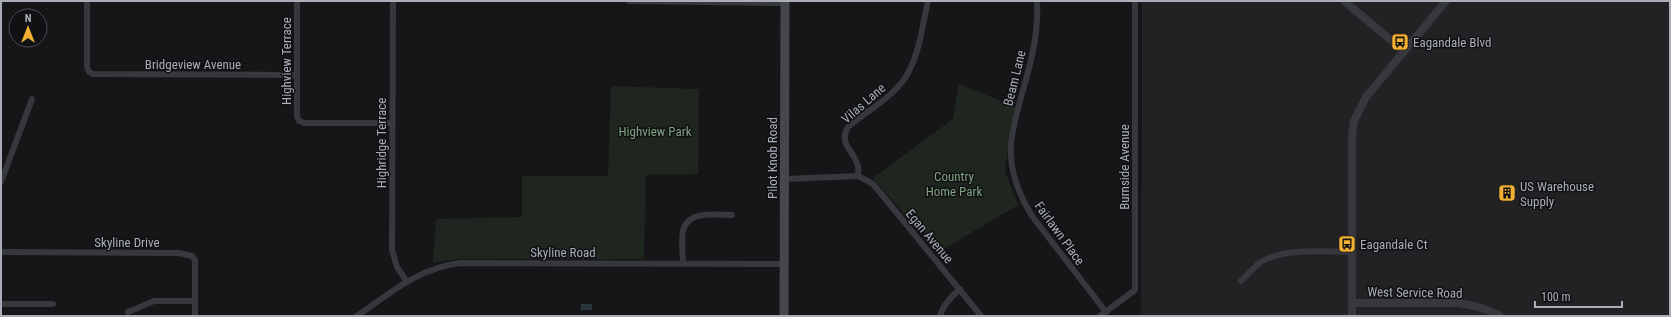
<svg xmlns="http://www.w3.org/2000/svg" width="1671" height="317" font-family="'Roboto Condensed',sans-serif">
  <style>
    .built { fill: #222225 }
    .green { fill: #1e261f }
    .water { fill: #2c353c }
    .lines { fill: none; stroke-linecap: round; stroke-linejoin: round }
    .minor { stroke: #37383d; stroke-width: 6 }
    .tertiary { stroke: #37383d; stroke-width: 8 }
    .secondary { stroke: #45474d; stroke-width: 9 }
    .labels { text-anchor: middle; stroke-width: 3; stroke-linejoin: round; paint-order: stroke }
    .poi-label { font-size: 13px; fill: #a8adb8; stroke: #111113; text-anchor: start }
    .street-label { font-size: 13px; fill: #a8adb8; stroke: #111113 }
    .park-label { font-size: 13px; fill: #7fa381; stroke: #111113 }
  </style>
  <rect width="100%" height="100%" fill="#161618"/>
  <path class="built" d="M1142,1H1670V316H1141Z"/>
  <g class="green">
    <path d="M959,84L1016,107L1008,148L1005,171L1018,205L939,252L923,231L906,216L873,178L953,119Z"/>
    <path d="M611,86L699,89L698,174L646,175L644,259H456L433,263L436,219L522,217V176H608Z"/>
  </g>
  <rect class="water" x="581" y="304" width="11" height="6"/>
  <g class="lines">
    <g class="minor">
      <path d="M87,1V67L89,72L93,74L297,75"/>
      <path d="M297,1V116L299,121L304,123H392"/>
      <path d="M393,1L392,250L397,267L407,282"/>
      <path d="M629,1L785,3"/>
      <path d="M1037,1C1038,19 1036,38 1032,55C1026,85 1014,114 1011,144C1009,170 1019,195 1032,216L1106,312"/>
      <path d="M858,176C858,173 859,169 858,166C854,150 838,145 848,127C866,112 889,99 903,81C919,59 922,27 928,1"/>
      <path d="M858,176L873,184L883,196L981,316"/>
      <path d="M785,179L858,176"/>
      <path d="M1,182L32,99"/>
      <path d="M1,252L179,253L192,256L195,260V316"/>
      <path d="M683,263C683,253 681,241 683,231C688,210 715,215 732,215"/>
      <path d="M1241,281C1247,275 1254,267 1261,262C1286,247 1323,252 1352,252"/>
      <path d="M1,304H53"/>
      <path d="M128,312L154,301H195"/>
      <path d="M357,316C390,293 419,268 460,263L784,264"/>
      <path d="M940,316C943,305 951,297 960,289"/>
      <path d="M1100,316L1135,290V1"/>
    </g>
    <g class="tertiary">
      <path d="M1344,1L1404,51"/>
      <path d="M1352,303H1457C1473,305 1486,308 1500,316"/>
      <path d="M1352,316V137L1354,121L1366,97L1446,1"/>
    </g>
    <path class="secondary" d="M784,316L785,1"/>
  </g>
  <defs>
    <symbol id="bus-square" viewBox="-11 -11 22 22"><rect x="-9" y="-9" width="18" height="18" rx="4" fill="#f2b134" stroke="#111113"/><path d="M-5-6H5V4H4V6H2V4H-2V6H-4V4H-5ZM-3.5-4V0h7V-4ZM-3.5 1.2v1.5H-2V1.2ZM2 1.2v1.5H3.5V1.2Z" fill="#111"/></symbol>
    <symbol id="building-square" viewBox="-11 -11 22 22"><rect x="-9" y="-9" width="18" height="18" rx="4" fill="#f2b134" stroke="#111113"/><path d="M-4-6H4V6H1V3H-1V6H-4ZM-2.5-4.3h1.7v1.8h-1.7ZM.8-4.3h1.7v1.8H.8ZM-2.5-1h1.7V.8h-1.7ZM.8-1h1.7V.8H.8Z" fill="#111"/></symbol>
  </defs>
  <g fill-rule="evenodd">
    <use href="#bus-square" x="1390" y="32" width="20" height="20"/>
    <use href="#building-square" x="1497" y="183" width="20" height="20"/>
    <use href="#bus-square" x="1337" y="234" width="20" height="20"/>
  </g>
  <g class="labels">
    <g class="poi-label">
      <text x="1413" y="47">Eagandale Blvd</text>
      <text x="1520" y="191">US Warehouse<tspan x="1520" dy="15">Supply</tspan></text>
      <text x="1360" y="249">Eagandale Ct</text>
    </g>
    <g class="street-label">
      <text transform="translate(286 61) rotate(-90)" y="5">Highview Terrace</text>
      <text x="193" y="69">Bridgeview Avenue</text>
      <text transform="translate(1014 78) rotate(-76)" y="5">Beam Lane</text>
      <text transform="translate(863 103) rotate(-41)" y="5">Vilas Lane</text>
      <text transform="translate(381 143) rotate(-90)" y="5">Highridge Terrace</text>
      <text transform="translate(772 158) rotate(-90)" y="5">Pilot Knob Road</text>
      <text transform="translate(1124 167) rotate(-90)" y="5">Burnside Avenue</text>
      <text transform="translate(1060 233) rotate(54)" y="5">Fairlawn Place</text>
      <text transform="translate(930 236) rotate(50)" y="5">Egan Avenue</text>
      <text x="127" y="247">Skyline Drive</text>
      <text x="563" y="257">Skyline Road</text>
      <text transform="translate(1415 292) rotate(1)" y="5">West Service Road</text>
    </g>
    <g class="park-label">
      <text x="655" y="136">Highview Park</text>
      <text x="954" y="181">Country<tspan x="954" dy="15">Home Park</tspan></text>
    </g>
  </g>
  <rect width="1671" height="317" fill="none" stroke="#a8adb8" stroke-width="4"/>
  <g transform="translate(28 28)"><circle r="19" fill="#111113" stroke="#4d4f55"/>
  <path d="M0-3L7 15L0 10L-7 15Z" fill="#f2b134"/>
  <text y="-6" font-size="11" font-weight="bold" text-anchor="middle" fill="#a8adb8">N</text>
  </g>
  <path d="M1535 301v6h87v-6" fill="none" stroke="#a8adb8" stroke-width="2"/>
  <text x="1541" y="301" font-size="12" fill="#a8adb8" stroke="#111113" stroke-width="3" paint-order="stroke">100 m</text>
</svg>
